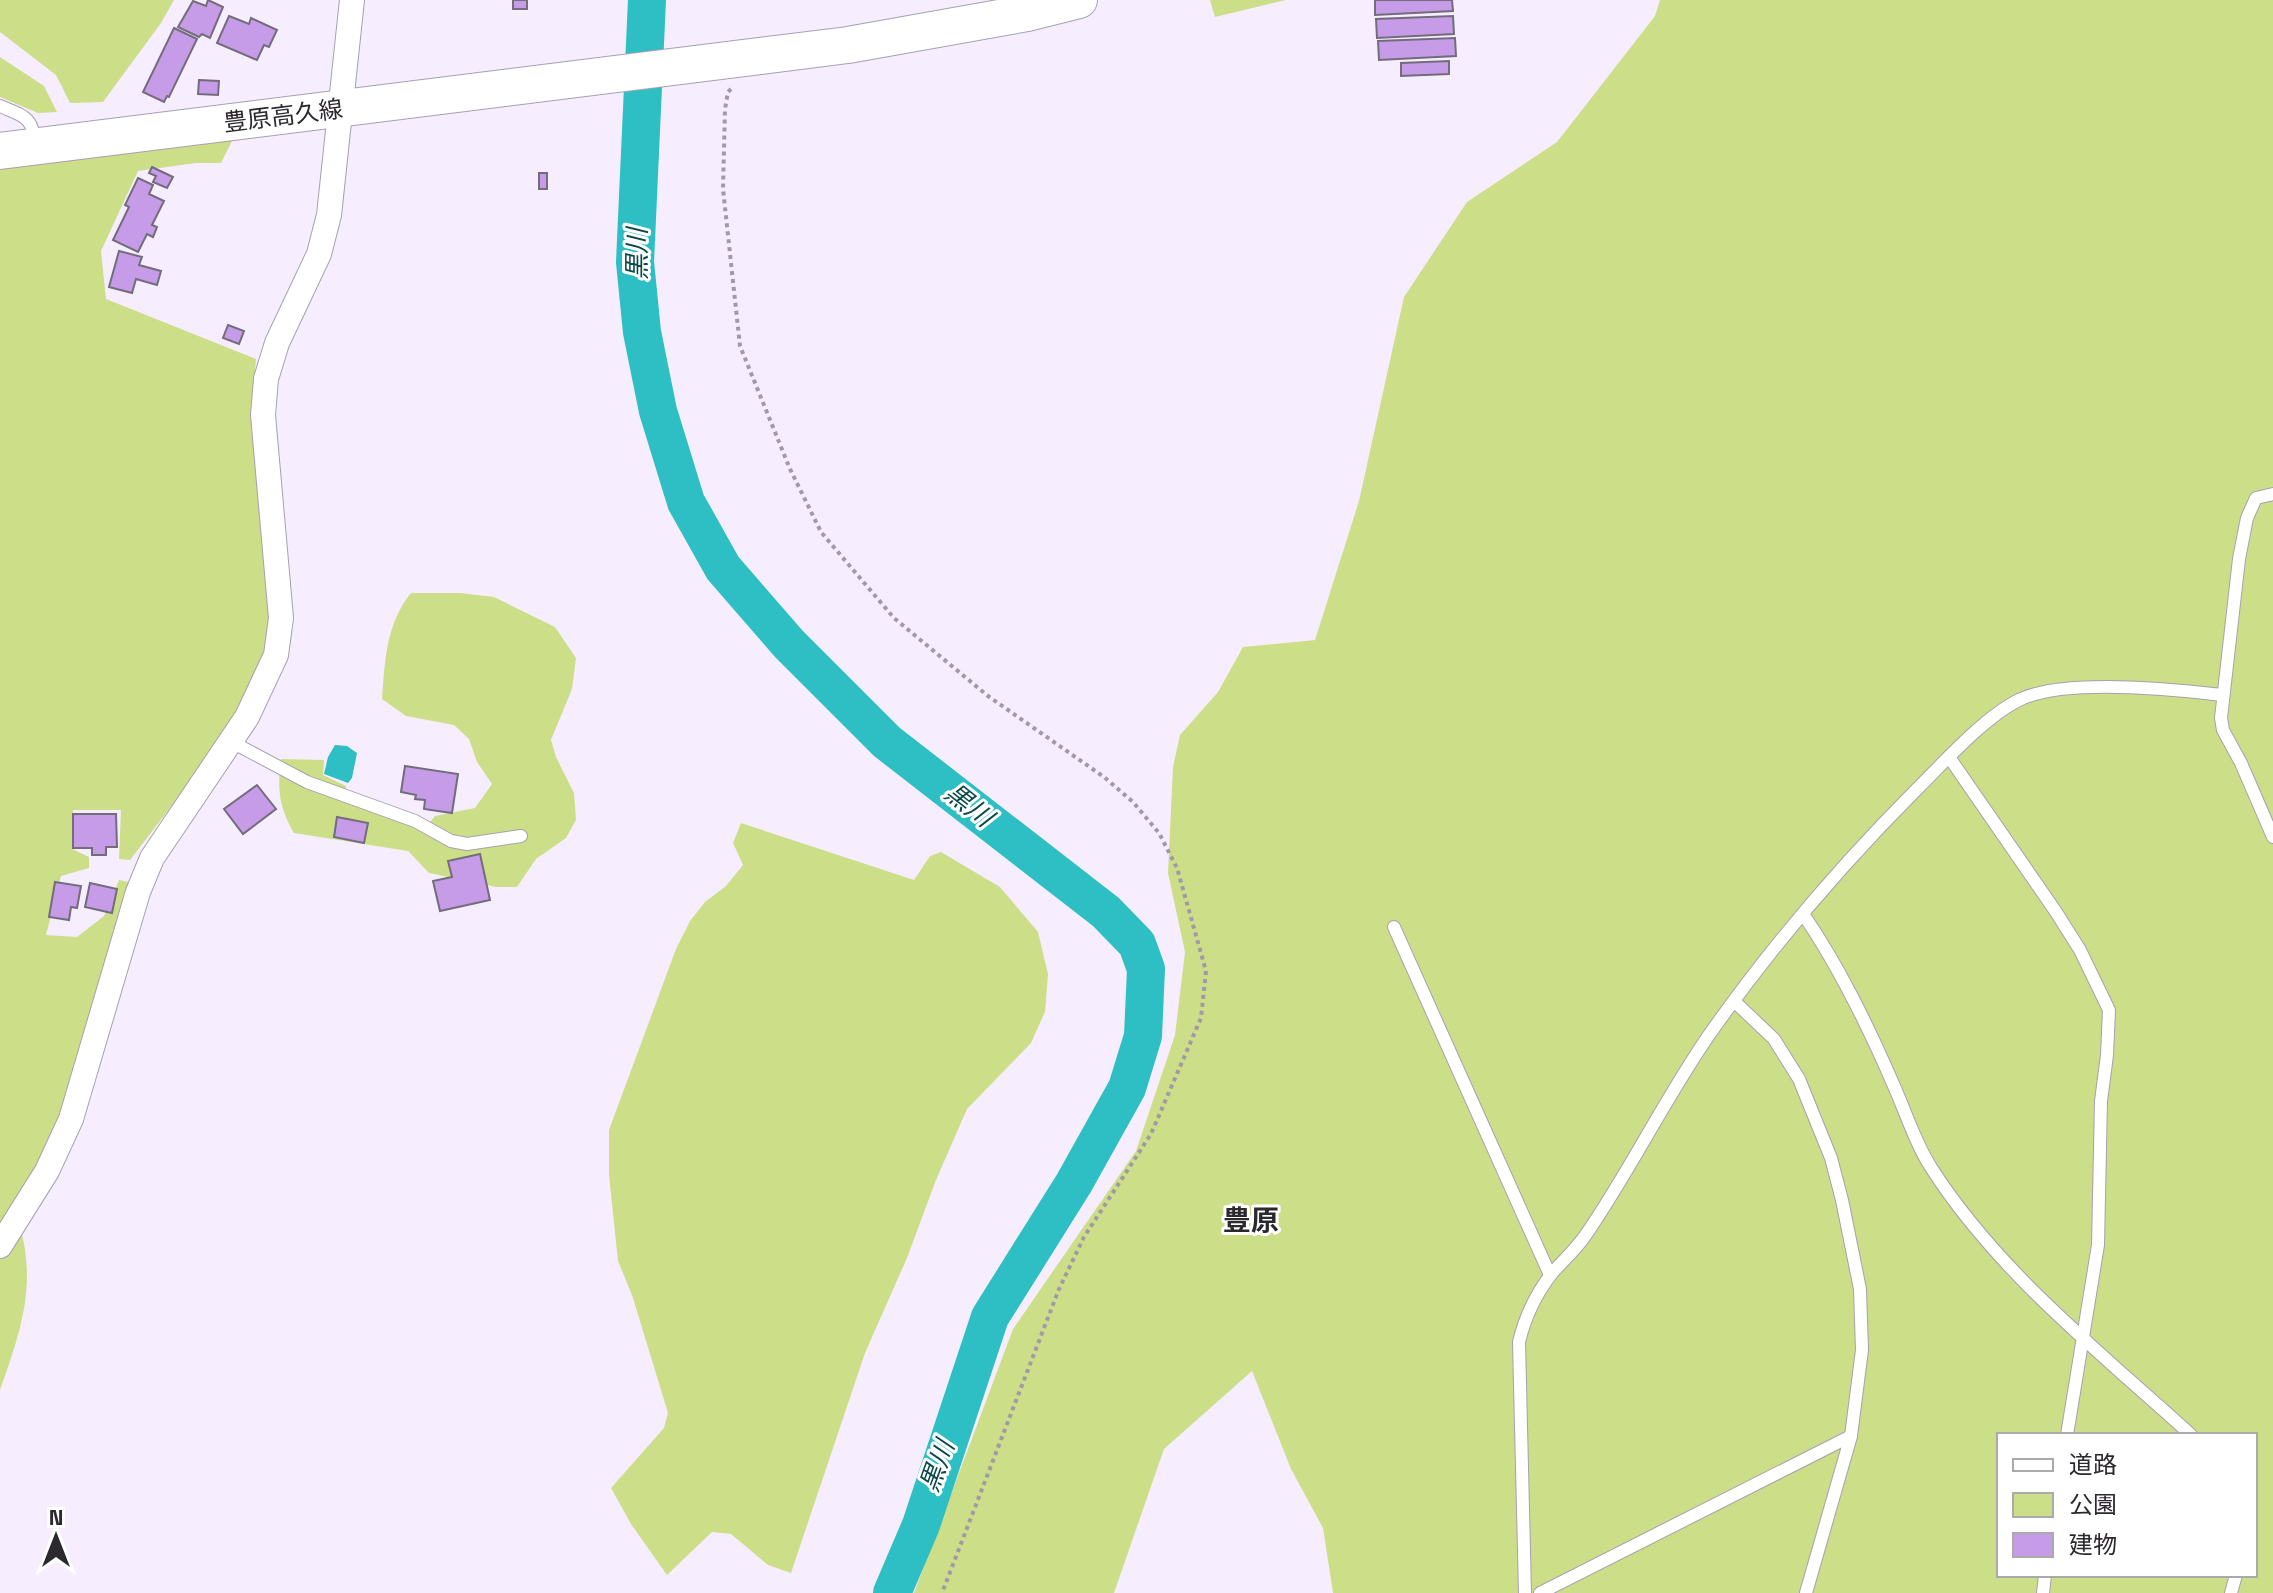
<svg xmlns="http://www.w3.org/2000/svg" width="2273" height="1593" font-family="'Space Grotesk','Noto Sans JP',sans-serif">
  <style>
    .green { fill: #cdde89; fill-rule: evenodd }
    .water { fill: #2dbfc3 }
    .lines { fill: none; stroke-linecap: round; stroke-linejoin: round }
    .river { stroke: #2dbfc3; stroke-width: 38 }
    .building { fill: #c69ce9; stroke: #736c7a; stroke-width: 2 }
    .service-casing { stroke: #a7a0ae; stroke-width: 14 }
    .minor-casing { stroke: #a7a0ae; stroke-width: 26 }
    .secondary-casing { stroke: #a7a0ae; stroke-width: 38 }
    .path { stroke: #a09aa6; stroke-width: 4; stroke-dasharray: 4 4; stroke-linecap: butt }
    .service { stroke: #fff; stroke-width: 12 }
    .minor { stroke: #fff; stroke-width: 24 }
    .secondary { stroke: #fff; stroke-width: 36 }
    .labels { text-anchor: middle; stroke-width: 6; stroke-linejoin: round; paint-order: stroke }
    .street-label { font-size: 24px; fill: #2b282e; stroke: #fff }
    .water-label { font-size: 26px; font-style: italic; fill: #0a484a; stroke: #fff }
    .quarter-label { font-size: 28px; font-weight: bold; fill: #2b282e; stroke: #fff }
  </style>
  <rect width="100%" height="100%" fill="#f6eefe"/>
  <g class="green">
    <path d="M0,0H174L161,23L103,102L70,103L56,75L0,32Z"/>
    <path d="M1210,0H1286L1215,17Z"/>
    <path d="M1660,0H2273V1593H1333L1323,1528L1291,1469L1252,1371L1164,1449L1114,1593H914L1013,1329L1136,1151L1175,1035L1185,952L1168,873L1173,767L1180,735L1218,692L1243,647L1315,640L1359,501L1404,297L1467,202L1557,142L1655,16ZM1999,1435H2255V1575H1999Z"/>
    <path d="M0,57L44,86L57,112L38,113L0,97Z"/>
    <path d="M233,139L221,163H196L138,171L101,251L106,299L256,359L251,426L273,618L269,656L243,713L130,860L119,859L121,810H73L72,849L89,857V868L61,876L46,935L77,937L104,916L119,880L129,882L52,1143L15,1211C39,1277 23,1326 0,1390V158Z"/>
    <path d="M411,593H460L494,597L555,627L576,658L572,689L551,740L556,757L574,793L576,820L566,838L536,859L517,887H496L429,873L408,851L294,833C279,807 277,789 281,759L324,760L323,775L346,786L345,802L423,831L435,816L475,808L492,784L477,762L469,739L454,725L406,716L382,699C385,660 386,624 411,593Z"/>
    <path d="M741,823L914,880L930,856L941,852L1000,887L1038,932L1048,974L1045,1012L1031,1043L967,1109L936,1180L907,1258L865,1353L791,1573L768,1565L731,1534L712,1532L667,1575L631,1524L611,1488L664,1428L668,1413L632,1295L618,1261L609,1175V1130L676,949L690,921L705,902L726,886L743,865L733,843Z"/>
  </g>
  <path class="water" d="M335,745L347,746L357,753L352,778L348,783L324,774L328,757Z"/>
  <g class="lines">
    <path class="river" d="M647,0L635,262L642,332L658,411L686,502L723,568L789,644L887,742L1106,912L1137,944L1146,969L1143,1036L1127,1088L1074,1183L990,1317L921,1525L892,1593"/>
  </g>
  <g class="building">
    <path d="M208,0L223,7L210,38L202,34L199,37L178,27L193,1L206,6Z"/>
    <rect x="513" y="0" width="14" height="9"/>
    <path d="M1375,0H1452L1453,11L1375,15Z"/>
    <path d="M229,16L249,24L251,18L277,30L269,47L264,45L257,60L217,43Z"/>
    <path d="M1453,16L1454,34L1377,38L1376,19Z"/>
    <path d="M174,28L197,39L169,97L167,96L164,102L143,92Z"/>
    <path d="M1455,38L1456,56L1379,60L1378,41Z"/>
    <path d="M1449,61V74L1401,76V63Z"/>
    <path d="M199,80L219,81L218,95L198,94Z"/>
    <path d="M152,167L173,177L167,188L153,182L156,176L149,173Z"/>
    <rect x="539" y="173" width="8" height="16"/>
    <path d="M138,178L153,185L149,194L164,201L152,225L157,227L153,237L147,234L138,252L113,240L129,207L125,205Z"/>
    <path d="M119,251L142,257L139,265L161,271L157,285L136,279L132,293L109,287Z"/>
    <path d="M228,325L244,331L239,344L223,338Z"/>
    <path d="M405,766L458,774L452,813L424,809L425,800L415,799L416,795L401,792Z"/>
    <path d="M257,785L276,809L243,834L224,809Z"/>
    <path d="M73,814H116L117,847H106V855H92V848H73Z"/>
    <path d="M337,817L368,823L364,843L334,837Z"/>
    <path d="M480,854L490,900L440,911L433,881L452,877L448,861Z"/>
    <path d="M55,882L81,886L77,908L71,907L69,920L49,917Z"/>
    <path d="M90,883L117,889L112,913L85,907Z"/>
  </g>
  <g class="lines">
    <defs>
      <g id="service">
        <path d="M0,106C23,116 33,116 35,144"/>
        <path d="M2273,494L2256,498L2247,518L2239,559L2221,718L2223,730L2241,763L2273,837"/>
        <path d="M230,741L307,782L415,821L451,841L467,844L521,836"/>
        <path d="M1949,757L2056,912L2080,950L2109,1010L2107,1055L2101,1101L2098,1245L2067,1435"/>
        <path d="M1803,914C1840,968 1868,1026 1894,1086C1906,1113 1916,1145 1932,1169C1999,1273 2101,1353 2191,1435"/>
        <path d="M1394,927L1550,1275"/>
        <path d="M1735,1002L1774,1039L1799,1079L1831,1158L1842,1200L1860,1289L1862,1350L1851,1436L1806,1593"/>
        <path d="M1525,1593L1519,1342C1525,1317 1537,1292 1553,1272C1564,1260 1576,1249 1585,1236C1630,1171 1664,1100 1709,1035C1771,947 1843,863 1919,787C1946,760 1986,716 2019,700C2063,678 2171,689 2222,695"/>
        <path d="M1540,1593L1851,1436"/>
        <path d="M2043,1593L2045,1575"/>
        <path d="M2231,1593L2236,1575"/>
      </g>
      <path id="minor" d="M0,1246L47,1171L71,1119L138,892L152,858L247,717L276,655L281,618L263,415L266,379L277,343L319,254L329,215L352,0"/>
      <path id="secondary" d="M0,151L848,45L1027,13L1079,0"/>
    </defs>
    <use href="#service" class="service-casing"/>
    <use href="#minor" class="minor-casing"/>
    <use href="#secondary" class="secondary-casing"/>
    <path class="path" d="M731,89L728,92L725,109L723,189L740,346L790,469L821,532L894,618L988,696L1104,777L1133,802L1159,833L1177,868L1206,971L1201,1018L1151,1134L1084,1237L1059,1289L942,1593"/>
    <use href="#service" class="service"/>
    <use href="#minor" class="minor"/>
    <use href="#secondary" class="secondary"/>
  </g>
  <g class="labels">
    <g class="street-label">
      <text transform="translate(283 116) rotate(-7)" y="8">豊原高久線</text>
    </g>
    <g class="water-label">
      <text transform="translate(637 254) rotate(-90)" y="9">黒川</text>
      <text transform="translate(969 805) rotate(38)" y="9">黒川</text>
      <text transform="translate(937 1466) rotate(-70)" y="9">黒川</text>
    </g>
    <g class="quarter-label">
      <text x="1251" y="1230">豊原</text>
    </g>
  </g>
  <rect x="1997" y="1433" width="260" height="144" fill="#ffffff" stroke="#aaa9ab" stroke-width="2"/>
  <rect x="2013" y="1459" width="40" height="12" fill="#ffffff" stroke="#aaa9ab" stroke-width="2"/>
  <text x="2069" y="1473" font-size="24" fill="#2b282e">道路</text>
  <rect x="2013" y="1493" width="40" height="24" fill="#cdde89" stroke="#aaa9ab" stroke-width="2"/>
  <text x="2069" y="1513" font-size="24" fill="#2b282e">公園</text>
  <rect x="2013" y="1533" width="40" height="24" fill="#c69ce9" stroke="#aaa9ab" stroke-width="2"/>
  <text x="2069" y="1553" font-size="24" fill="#2b282e">建物</text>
  <g transform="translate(56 1537)" stroke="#ffffff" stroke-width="6" paint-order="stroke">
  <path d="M0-6L14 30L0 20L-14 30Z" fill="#2b282e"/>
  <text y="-12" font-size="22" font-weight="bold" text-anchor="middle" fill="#2b282e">N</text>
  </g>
</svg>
